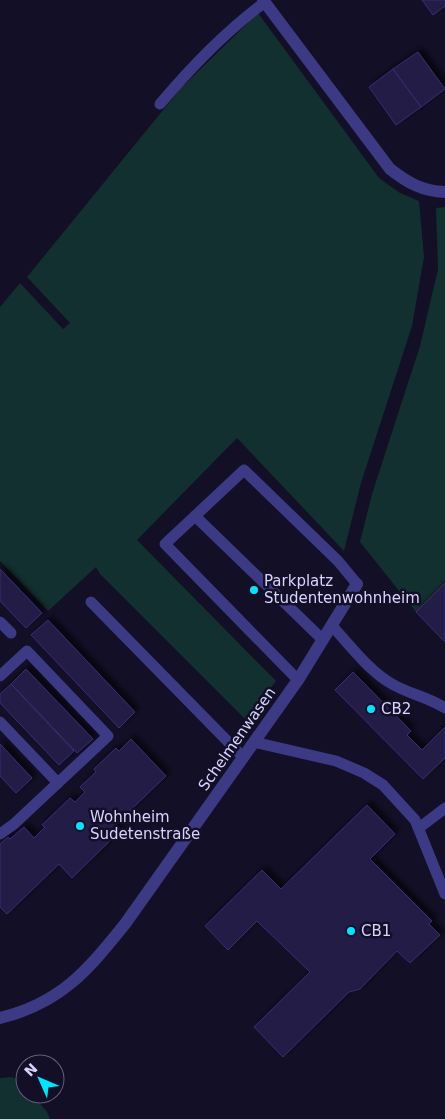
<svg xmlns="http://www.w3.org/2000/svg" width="445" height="1119" font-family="'DejaVu Sans',sans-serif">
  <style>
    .green { fill: #12302f }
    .building { fill: #241b47; stroke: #3b2d73; filter: url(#shadow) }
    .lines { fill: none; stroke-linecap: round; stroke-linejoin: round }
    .service { stroke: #3d3a85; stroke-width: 11 }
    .minor { stroke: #3d3a85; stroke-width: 12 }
    .poi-dot { fill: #00e5ff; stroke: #130f26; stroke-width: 2 }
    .labels { text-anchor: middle; stroke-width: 5; stroke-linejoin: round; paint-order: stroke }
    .poi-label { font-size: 15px; fill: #d9d4ff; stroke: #130f26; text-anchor: start }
    .street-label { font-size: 15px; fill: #d9d4ff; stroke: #130f26 }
  </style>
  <defs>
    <filter id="shadow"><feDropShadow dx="4.5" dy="-4.5" stdDeviation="2.5" flood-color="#0009"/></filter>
  </defs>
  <rect width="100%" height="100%" fill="#130f26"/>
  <g class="green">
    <path d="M258,13L379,178L400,193L419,201L424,257L412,326L361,483L344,551L237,438L137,540L276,681L246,720L100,574L96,567L48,611L0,561V307L20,283L63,329L70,323L27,277L181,88Z"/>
    <path d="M445,207V583L416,612L360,542L372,494L420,346L438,269L436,208Z"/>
    <path d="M12,1077L23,1083L25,1094H32L47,1112L50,1119H0V1078Z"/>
  </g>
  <g class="building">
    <path d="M422,0H445V6L433,15Z"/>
    <path d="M418,52L445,89L421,107L393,69Z"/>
    <path d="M393,69L421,107L396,125L369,87Z"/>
    <path d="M0,569L42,613L26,628L0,601Z"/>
    <path d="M445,583V642L416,612Z"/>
    <path d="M48,620L135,712L119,728L31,635Z"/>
    <path d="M26,669L93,739L77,753L11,684Z"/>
    <path d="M353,672L411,731L407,735L422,750L445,727V758L423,779L335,690Z"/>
    <path d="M11,684L74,751L59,765L0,703V694Z"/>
    <path d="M131,739L166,776L116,824L121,830L72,878L59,864L7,914L0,907V844L8,837L10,839L24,827L34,838L45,827L42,825L70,798L75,802L85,792L80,787L96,772L94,769L116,748L119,751Z"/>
    <path d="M0,744L32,778L16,793L0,776Z"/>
    <path d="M367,805L395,834L370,859L432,921L429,924L440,935L410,963L397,951L360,989L349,992L283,1057L254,1027L310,972L257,921L228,950L205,926L262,870L281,889Z"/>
  </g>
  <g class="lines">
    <g class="service">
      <path d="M160,104C191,67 226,31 265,2"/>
      <path d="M195,516L165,544L298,680"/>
      <path d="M91,602L243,757"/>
      <path d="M0,622L11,633"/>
      <path d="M332,626C350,645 369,671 392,684C409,694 428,697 445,708"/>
      <path d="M323,640L195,516L244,470L338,561L357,584"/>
      <path d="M0,676L27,651L108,736L14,824L0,834"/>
      <path d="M0,722L58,783"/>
      <path d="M254,742L336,761L364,773L383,785L415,820L445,894"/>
      <path d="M419,828L445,808"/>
    </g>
    <g class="minor">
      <path d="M263,0L390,169C408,183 422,191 445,192"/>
      <path d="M0,1018C61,1003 87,971 125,924L298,680L357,584"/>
    </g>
  </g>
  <g class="poi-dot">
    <circle cx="254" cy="590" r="5"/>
    <circle cx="371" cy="709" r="5"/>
    <circle cx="80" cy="826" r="5"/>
    <circle cx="351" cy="931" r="5"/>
  </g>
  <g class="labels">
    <g class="poi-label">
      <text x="264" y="586">Parkplatz<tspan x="264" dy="17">Studentenwohnheim</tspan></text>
      <text x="381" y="714">CB2</text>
      <text x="90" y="822">Wohnheim<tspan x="90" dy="17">Sudetenstraße</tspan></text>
      <text x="361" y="936">CB1</text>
    </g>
    <g class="street-label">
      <text transform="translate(237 739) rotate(-55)" y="5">Schelmenwasen</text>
    </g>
  </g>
  <g transform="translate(40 1079) rotate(315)"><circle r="24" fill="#130f26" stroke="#625e7d"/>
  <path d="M0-4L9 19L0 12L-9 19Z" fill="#00e5ff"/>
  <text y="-8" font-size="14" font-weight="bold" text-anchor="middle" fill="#d9d4ff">N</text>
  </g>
</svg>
